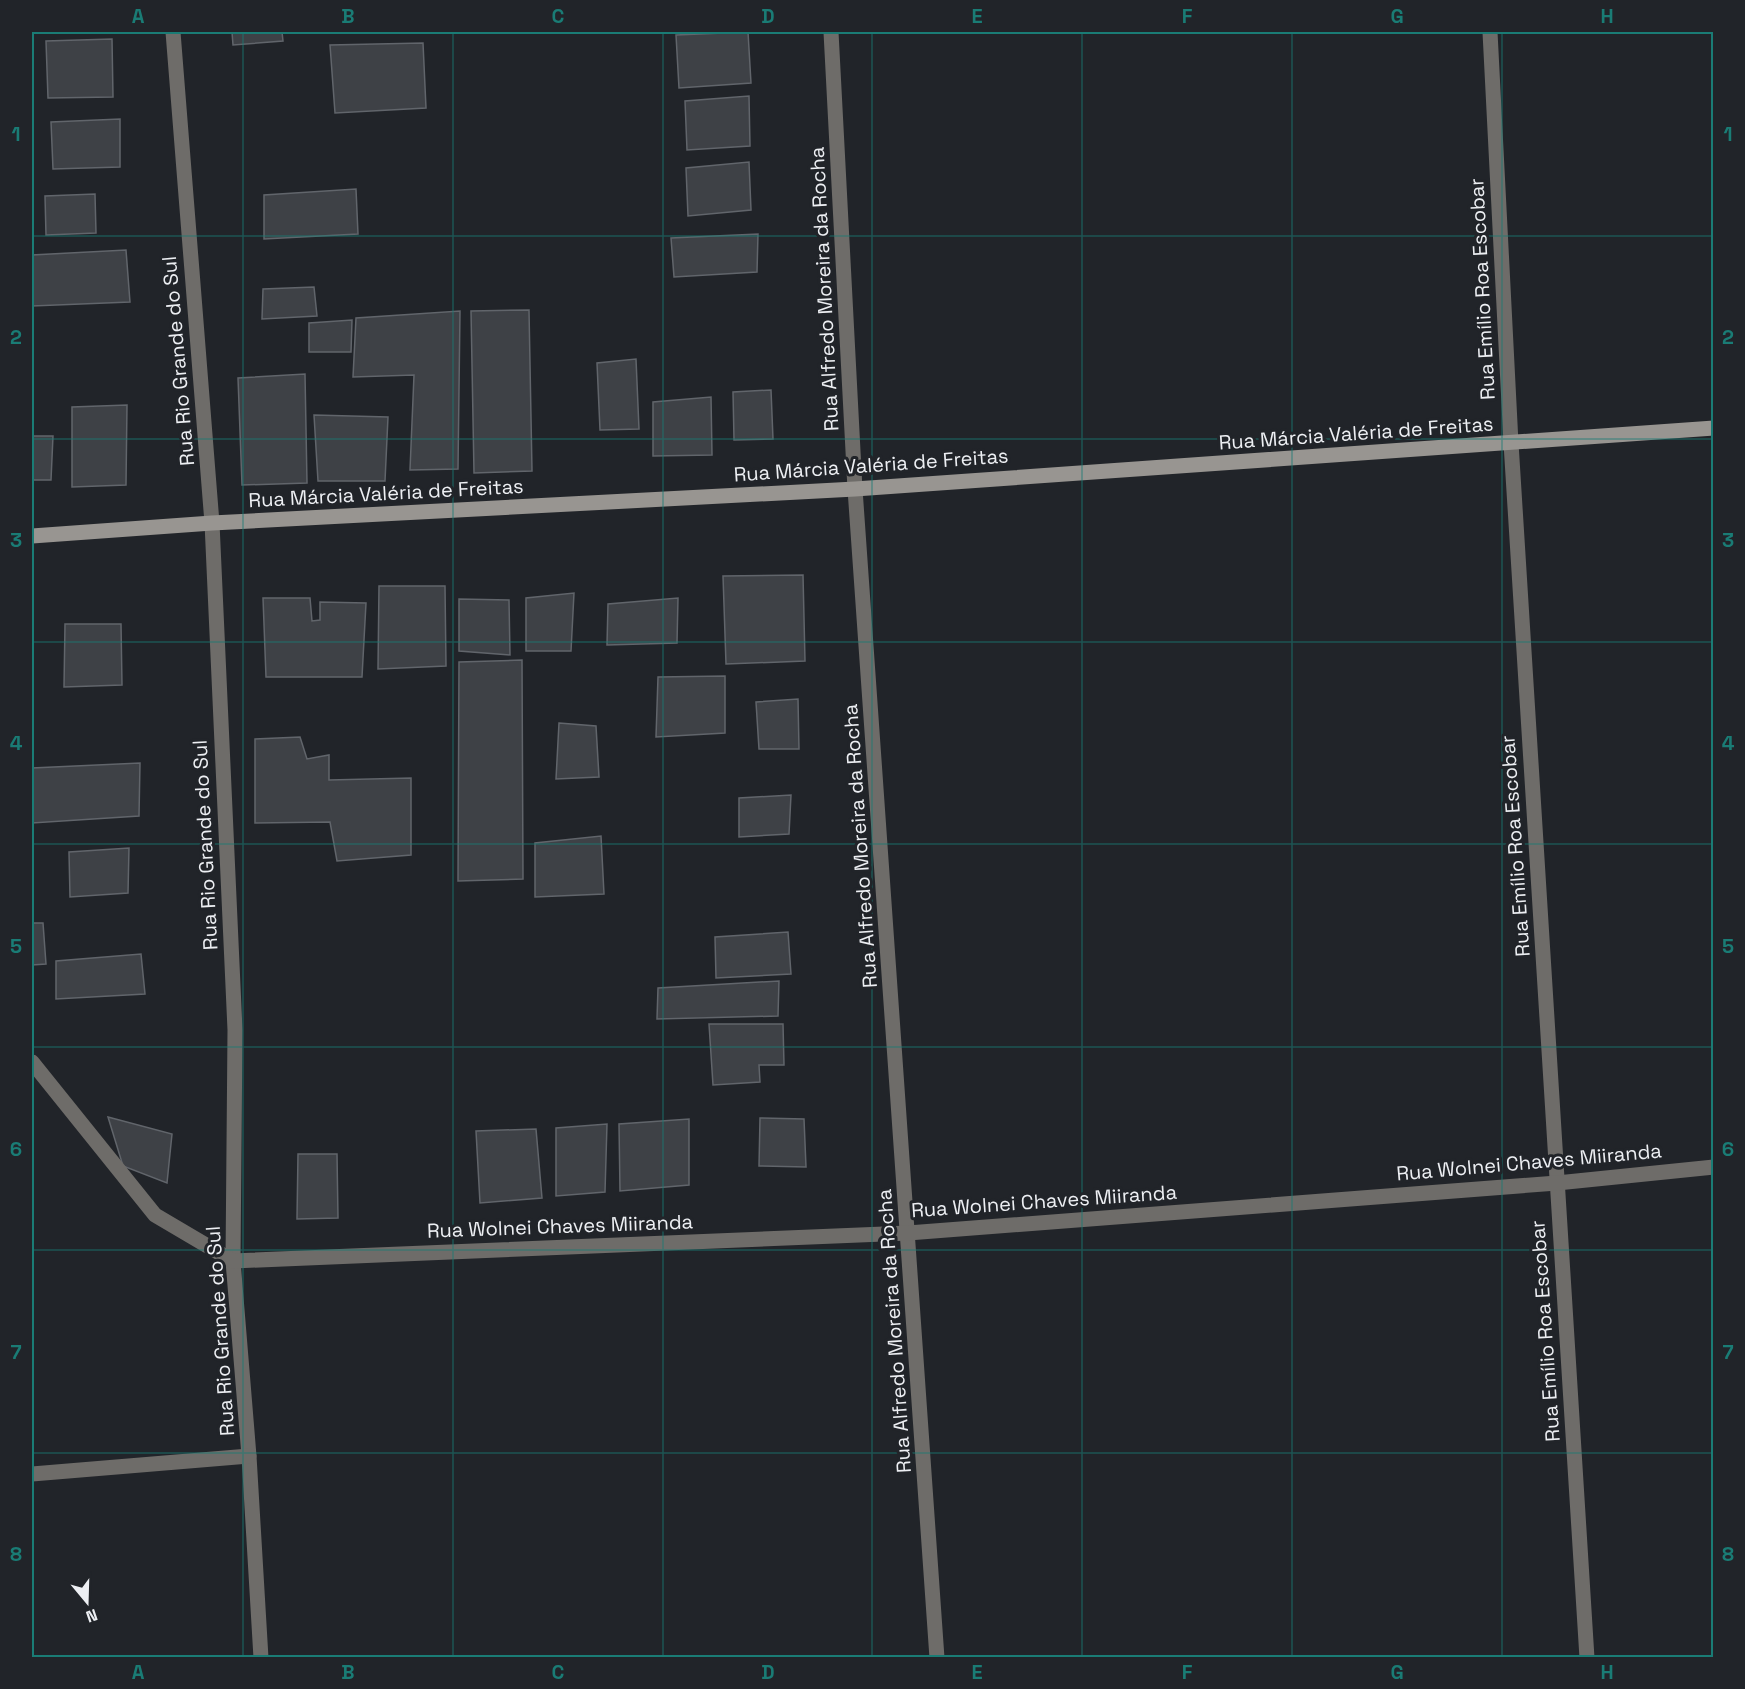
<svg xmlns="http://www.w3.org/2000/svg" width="1745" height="1689" font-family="'Space Grotesk',sans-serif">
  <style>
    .building { fill: #3e4146; stroke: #61656b; stroke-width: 1.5 }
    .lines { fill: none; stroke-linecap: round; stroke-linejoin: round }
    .street { stroke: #6e6c69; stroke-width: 15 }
    .secondary { stroke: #989591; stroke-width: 15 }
    .grid { fill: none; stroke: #1a7c75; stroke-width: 1.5; stroke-opacity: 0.55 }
    .labels { text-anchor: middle; stroke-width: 6; stroke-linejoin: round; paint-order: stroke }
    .street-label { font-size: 20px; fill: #edeff3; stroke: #212429 }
    .neatline { fill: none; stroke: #1a7c75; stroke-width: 2 }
    .grid-label { font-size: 20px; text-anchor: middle; font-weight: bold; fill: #1a7c75 }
  </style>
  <rect width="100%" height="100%" fill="#212429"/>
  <g class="building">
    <path d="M232,32H282L283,41L233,45Z"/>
    <path d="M748,32L751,83L679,88L676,35Z"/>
    <path d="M112,39L113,97L48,98L46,41Z"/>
    <path d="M423,43L426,108L335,113L330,45Z"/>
    <path d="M749,96L750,146L687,150L685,101Z"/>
    <path d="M120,119V167L53,169L51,122Z"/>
    <path d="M749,162L751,210L688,216L686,168Z"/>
    <path d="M356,189L358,234L264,239V195Z"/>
    <path d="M95,194L96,233L46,235L45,196Z"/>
    <path d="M758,234L757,272L674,277L671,238Z"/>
    <path d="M126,250L130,302L32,306V255Z"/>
    <path d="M314,287L317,316L262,319L263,289Z"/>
    <path d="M529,310L532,471L474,473L471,311Z"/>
    <path d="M460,311L458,469L410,470L414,375L353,377L356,318Z"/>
    <path d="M352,320L351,352H309V323Z"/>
    <path d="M636,359L639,429L600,430L597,363Z"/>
    <path d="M305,374L307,483L242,485L238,378Z"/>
    <path d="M771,390L773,439L734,440L733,392Z"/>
    <path d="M711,397L712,455L653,456V402Z"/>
    <path d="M127,405L126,485L72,487V407Z"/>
    <path d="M314,415L388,417L385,481H318Z"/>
    <path d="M32,436H53L51,480H32Z"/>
    <path d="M803,575L805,661L726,664L723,576Z"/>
    <path d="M379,586H445L446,666L378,669Z"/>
    <path d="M574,593L571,651H526V598Z"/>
    <path d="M263,598H310L312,621L320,620V602L366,603L362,677H266Z"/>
    <path d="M678,598L677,643L607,645L608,604Z"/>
    <path d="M459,599L509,600L510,655L459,651Z"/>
    <path d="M65,624H121L122,685L64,687Z"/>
    <path d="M522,660L523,879L458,881L459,662Z"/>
    <path d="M725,676V733L656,737L658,677Z"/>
    <path d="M798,699L799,749H759L756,702Z"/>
    <path d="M559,723L596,726L599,777L556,779Z"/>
    <path d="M300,737L307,759L329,755V780L411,778V855L337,861L330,822L255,823V739Z"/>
    <path d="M140,763L139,816L32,823V768Z"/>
    <path d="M791,795L789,834L739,837V798Z"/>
    <path d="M601,836L604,894L535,897V843Z"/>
    <path d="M129,848L128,893L70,897L69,852Z"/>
    <path d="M32,923H43L46,964L32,965Z"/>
    <path d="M788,932L791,974L716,978L715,937Z"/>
    <path d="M141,954L145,994L56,999V961Z"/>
    <path d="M779,981L778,1016L657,1019L658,988Z"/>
    <path d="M709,1024H783L784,1065H759L760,1082L713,1085Z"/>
    <path d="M108,1117L172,1134L167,1183L123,1166Z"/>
    <path d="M760,1118L804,1119L806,1167L759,1166Z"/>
    <path d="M689,1119V1185L620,1191L619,1124Z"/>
    <path d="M607,1124L605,1192L556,1196V1128Z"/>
    <path d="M536,1129L542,1198L480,1203L476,1131Z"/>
    <path d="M298,1154H337L338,1218L297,1219Z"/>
  </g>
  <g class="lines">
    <g class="street">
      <path d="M173,32L212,523L235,1030L233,1261L249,1456L261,1658"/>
      <path d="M831,32L855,489L937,1658"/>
      <path d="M1490,32L1511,443L1587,1658"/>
      <path d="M32,1062L155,1215L233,1261L908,1233L1557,1183L1714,1167"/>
      <path d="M32,1474L249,1456"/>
    </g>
    <path class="secondary" d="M32,536L212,523L855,489L1714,428"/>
  </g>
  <path class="grid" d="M243,32V1658M453,32V1658M663,32V1658M872,32V1658M1082,32V1658M1292,32V1658M1502,32V1658M32,236H1714M32,439H1714M32,642H1714M32,844H1714M32,1047H1714M32,1250H1714M32,1453H1714"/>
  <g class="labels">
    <g class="street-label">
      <text transform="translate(824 289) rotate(-93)" y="7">Rua Alfredo Moreira da Rocha</text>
      <text transform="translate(1482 289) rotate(-93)" y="7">Rua Emílio Roa Escobar</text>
      <text transform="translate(178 361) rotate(-95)" y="7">Rua Rio Grande do Sul</text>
      <text transform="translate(1356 433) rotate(-4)" y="7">Rua Márcia Valéria de Freitas</text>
      <text transform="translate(871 465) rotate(-4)" y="7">Rua Márcia Valéria de Freitas</text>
      <text transform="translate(386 493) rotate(-3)" y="7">Rua Márcia Valéria de Freitas</text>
      <text transform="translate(205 845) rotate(-93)" y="7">Rua Rio Grande do Sul</text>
      <text transform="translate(860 846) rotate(-94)" y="7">Rua Alfredo Moreira da Rocha</text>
      <text transform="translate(1515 846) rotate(-94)" y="7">Rua Emílio Roa Escobar</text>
      <text transform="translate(1529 1162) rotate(-5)" y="7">Rua Wolnei Chaves Miiranda</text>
      <text transform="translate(1044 1201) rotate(-4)" y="7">Rua Wolnei Chaves Miiranda</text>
      <text transform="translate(560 1226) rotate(-2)" y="7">Rua Wolnei Chaves Miiranda</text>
      <text transform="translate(220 1331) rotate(-94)" y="7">Rua Rio Grande do Sul</text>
      <text transform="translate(894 1331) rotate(-94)" y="7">Rua Alfredo Moreira da Rocha</text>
      <text transform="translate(1545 1331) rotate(-94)" y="7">Rua Emílio Roa Escobar</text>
    </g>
  </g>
  <rect width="1745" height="1689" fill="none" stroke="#212429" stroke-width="66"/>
  <g transform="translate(87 1602) rotate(161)" stroke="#212429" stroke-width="4.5" paint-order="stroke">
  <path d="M0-4.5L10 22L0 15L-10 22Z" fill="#edeff3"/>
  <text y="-9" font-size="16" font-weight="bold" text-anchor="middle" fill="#edeff3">N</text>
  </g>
  <rect x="33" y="33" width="1679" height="1623" class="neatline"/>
  <g class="grid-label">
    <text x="138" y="23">A</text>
    <text x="348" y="23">B</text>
    <text x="558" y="23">C</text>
    <text x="768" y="23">D</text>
    <text x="977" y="23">E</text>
    <text x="1187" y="23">F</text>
    <text x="1397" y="23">G</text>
    <text x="1607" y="23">H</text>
    <text x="16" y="141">1</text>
    <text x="1728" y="141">1</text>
    <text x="16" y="344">2</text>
    <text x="1728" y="344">2</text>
    <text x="16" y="547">3</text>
    <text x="1728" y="547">3</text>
    <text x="16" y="750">4</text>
    <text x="1728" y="750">4</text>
    <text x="16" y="953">5</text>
    <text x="1728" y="953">5</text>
    <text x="16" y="1156">6</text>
    <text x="1728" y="1156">6</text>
    <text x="16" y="1359">7</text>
    <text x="1728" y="1359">7</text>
    <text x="16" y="1561">8</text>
    <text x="1728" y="1561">8</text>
    <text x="138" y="1679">A</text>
    <text x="348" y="1679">B</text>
    <text x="558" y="1679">C</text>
    <text x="768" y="1679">D</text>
    <text x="977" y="1679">E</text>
    <text x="1187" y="1679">F</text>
    <text x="1397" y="1679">G</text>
    <text x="1607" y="1679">H</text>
  </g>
</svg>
